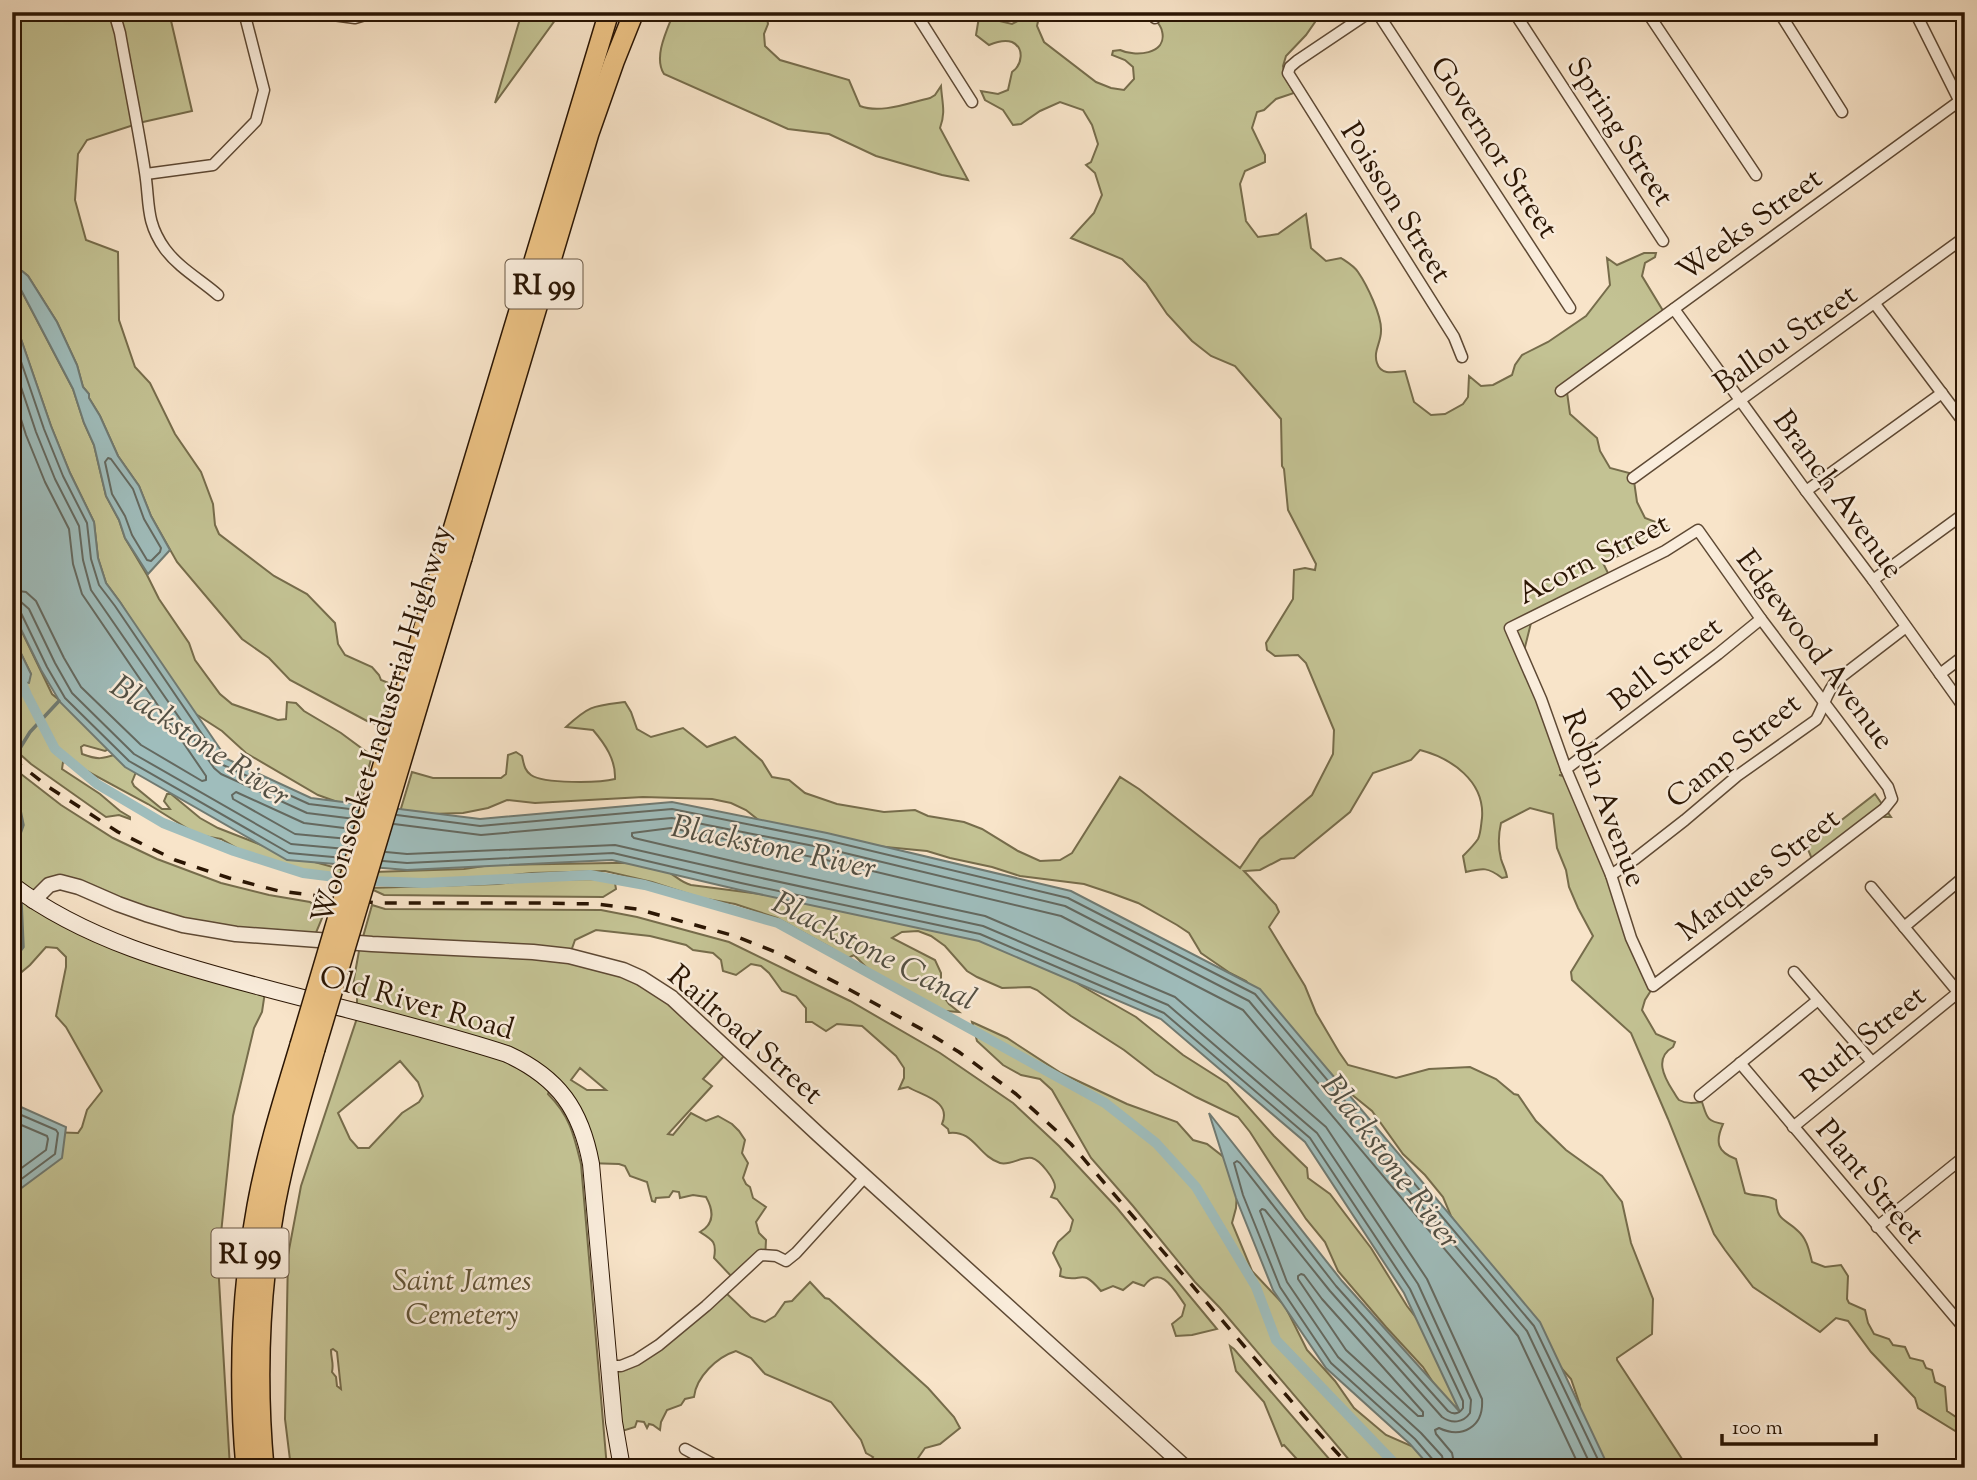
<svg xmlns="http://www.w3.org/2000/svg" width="1977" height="1480" font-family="'Sorts Mill Goudy',serif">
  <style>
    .green { fill: #c3c293; stroke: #766c4b; stroke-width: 2; fill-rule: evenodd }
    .water { fill: #9fbdbc; stroke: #707a72; stroke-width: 2 }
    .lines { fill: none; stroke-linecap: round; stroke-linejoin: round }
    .shore { stroke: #646960; stroke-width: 2 }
    .stream { stroke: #707a72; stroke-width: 3.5 }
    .canal { stroke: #9fbdbc; stroke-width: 10 }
    .minor-casing { stroke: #5e4934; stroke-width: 13 }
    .tertiary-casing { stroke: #5e4934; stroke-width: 17 }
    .secondary-casing { stroke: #2a1503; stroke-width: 18 }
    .motorway-casing { stroke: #2a1503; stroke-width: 22 }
    .minor { stroke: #faeddc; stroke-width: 10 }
    .tertiary { stroke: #faeddc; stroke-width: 14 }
    .secondary { stroke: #faeddc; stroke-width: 16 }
    .motorway { stroke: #ecc284; stroke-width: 19 }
    .rail { stroke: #2a1503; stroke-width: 3.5; stroke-dasharray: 12 12; stroke-linecap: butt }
    .motorway-bridge-casing { stroke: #2a1503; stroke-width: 22; stroke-linecap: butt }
    .motorway-bridge { stroke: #ecc284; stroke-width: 19 }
    .labels { text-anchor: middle; stroke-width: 5; stroke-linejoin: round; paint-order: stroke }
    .shield { fill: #faeddc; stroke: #685644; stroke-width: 2 }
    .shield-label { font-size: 28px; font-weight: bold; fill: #2a1503 }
    .street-label { font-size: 30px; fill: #2a1503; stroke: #faeddc }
    .park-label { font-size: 30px; font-style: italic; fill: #605235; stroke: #faeddc }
    .water-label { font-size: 32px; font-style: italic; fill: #535044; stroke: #faeddc }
  </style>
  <rect width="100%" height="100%" fill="#f8e4c9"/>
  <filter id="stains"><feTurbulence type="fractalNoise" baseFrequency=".00286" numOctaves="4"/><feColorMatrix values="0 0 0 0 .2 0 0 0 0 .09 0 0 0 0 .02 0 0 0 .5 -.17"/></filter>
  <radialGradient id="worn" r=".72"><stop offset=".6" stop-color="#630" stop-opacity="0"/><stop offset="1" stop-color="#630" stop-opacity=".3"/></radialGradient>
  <g class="green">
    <path d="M12,12H169L192,111L143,122L87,140L78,154L75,200L86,240L118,252L119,320L135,367L150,383L175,434L201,472L213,504L215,525L219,534L274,576L307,594L335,623L338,644L345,655L372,667L379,675L381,680L394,685L382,726L367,721L290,680L269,658L242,639L177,562L151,516L139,486L118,456L100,416L89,398V394L83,387L77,365L57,322L28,276L22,271L19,286L73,389L84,423L94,445L106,496L119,520L125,538L147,575L159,599L189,643L195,660L220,694L232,704L278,720L286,719L287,702L296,703L304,711L341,733L372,756L357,809L318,795L246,753L222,731L188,709L120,602L106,583L98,558L94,522L70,473L51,426L12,313Z"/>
    <path d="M522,12H561L495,103Z"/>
    <path d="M674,12H766L768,24L764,34L765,46L780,60L849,80L860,106C881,114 908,103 930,98L935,95L941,86C942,103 946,112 940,128L968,180L942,175L876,156L829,134L788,129L664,74C653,57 667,30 674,12Z"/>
    <path d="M977,12H994L999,21L1012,24L1035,12H1040L1037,26L1044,42L1096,82L1111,88L1124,90L1134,79L1133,67L1125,60L1112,55L1113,51L1120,50C1134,57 1168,55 1162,31C1161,24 1153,18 1149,12H1312L1315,22L1306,35L1286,56L1283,66L1285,77L1294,93L1276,99L1264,110L1257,112L1252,128L1265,155V162L1245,171L1240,184L1246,221L1258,237L1278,234L1306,214L1311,248L1326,261L1341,258C1347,262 1354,266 1358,272C1367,285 1382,316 1381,331C1381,343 1373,351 1377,363C1381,376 1395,372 1405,371L1414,402L1431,415L1445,414L1463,404L1468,397L1469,376L1481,386L1493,385L1512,375L1515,365L1522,355L1548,342L1586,316L1610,285L1607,258L1617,265L1644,253H1656L1655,257L1645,263L1642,276L1665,314L1566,385L1570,414L1597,438L1600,451L1610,468L1633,474L1637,502L1645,518L1666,526L1629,551L1603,563L1609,575L1532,619L1522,659L1570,776L1559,775L1567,777L1607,876L1642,971L1659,978L1645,1000L1642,1010L1656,1034L1675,1042L1673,1047C1654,1058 1664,1077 1673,1091C1675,1094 1677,1098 1679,1100C1686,1104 1694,1103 1702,1102C1707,1117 1706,1121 1723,1124C1715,1142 1717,1152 1736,1159L1745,1193C1755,1197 1766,1194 1776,1200C1777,1222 1785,1218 1798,1231C1807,1239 1809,1250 1812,1262L1825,1267L1841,1265L1848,1276L1847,1299L1849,1303L1865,1310L1868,1323L1874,1334L1889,1339L1893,1345L1905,1347L1910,1358L1923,1361L1926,1368L1932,1370L1935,1382L1945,1387L1947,1411L1956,1417H1965V1437L1918,1408L1915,1398L1871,1352L1848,1321L1836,1318L1820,1332L1753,1287L1725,1250L1714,1234L1668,1119L1631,1033L1572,980L1571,972L1593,936L1578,908L1569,887L1566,870L1557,848L1553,814L1530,808L1501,823C1498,836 1498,847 1501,859C1503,866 1506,870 1507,877L1502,878C1488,867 1483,868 1466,872L1463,856C1468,851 1474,845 1478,839C1481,833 1481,824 1482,818C1485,781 1451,758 1420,750L1411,760L1373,773L1350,812L1294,858L1281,859L1260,870L1244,871L1276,905L1279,912L1269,927L1305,986L1316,1013L1339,1052L1348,1065L1396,1078L1429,1069L1470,1067L1496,1079L1514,1094L1518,1095L1536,1121L1566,1150L1602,1176L1622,1202L1631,1243L1653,1299L1652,1334L1617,1358V1360L1688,1468H1644L1638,1465L1637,1468H1596L1581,1439L1580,1405L1571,1379L1548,1353L1451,1216L1443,1197L1425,1175L1403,1154L1372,1111L1345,1089L1246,981L1230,973L1201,953L1189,933L1177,925L1138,903L1111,893L1084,884L1020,876L992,867L950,858L927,851L865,845L766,826L746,810L731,803L712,799L643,797L535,803L507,800L488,808L463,813L399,815L412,772L433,778H501L506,774L508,755L516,752L522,756C524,764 524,770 531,775C544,784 599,783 615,779C616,760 605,744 593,730L566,727C590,705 593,706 625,702L631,712L637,729L651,737L683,728L707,747L735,737L762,761L772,777L789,780L805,793L837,804L884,812L915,810L928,816L964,822L982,829L1018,851L1040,861L1060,860L1072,853L1120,777L1139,789L1240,868L1260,839L1312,795L1333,754L1334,730L1306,663L1298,655L1275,656L1267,650L1266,643L1293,599L1294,570L1305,568L1315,570L1316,564L1288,510L1284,469L1282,466L1281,419L1235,366L1211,356L1192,341L1167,314L1146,283L1122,259L1071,238L1094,213L1102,195L1095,173L1086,165L1091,162L1098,144L1092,125L1083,110L1060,102L1040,111L1021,124L1013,125L1003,110L985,100L981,91L998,94L1008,90L1012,72C1022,65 1025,48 1012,42C1004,39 996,42 989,45L976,35L979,17Z"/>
    <path d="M12,611L52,694L115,746L105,751L84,745L81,747L82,754C98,760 102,759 117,754L136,772L132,782L134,786L162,809H170L164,801L167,794H171L200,818L218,828L282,853L340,869H349L348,876L305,871L242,851L221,839L198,835L148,804L74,764L63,762L62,769L100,794L120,811L130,817V819L119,815L106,817L31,764L12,747V665L20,682L31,674L12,635Z"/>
    <path d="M12,767L61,805L113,838L157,859L221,883L269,895L310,902L318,909L325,911L313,940L221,937L82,891L55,887L34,904L265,992L262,1012L254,1028L233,1116L218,1263L230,1468H12V1186L49,1132L78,1133L82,1127L87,1110L102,1091L66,1027L56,1016L66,967V957L57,948L46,947L30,965L12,980Z"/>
    <path d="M1875,794L1891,817H1874L1814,864L1807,847Z"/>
    <path d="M613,863C630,863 650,862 665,870C675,875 680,882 691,885L791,898L896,907L1049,962L1080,985L1136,1017L1183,1055L1227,1083L1274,1136L1307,1168L1308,1178L1330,1194L1371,1248L1407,1306L1434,1341L1463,1412L1443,1398L1423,1367L1386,1327L1338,1271L1325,1242L1306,1219L1250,1132L1238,1117L1196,1097L1155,1074L1124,1050L1071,1016L1037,990L1030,987L1002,988L977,977L967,971L945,946L931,936L918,931L902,932L892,938L935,960L941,973V993L949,1004L959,1012L932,1010L872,973L854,955L842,961L833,949L777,918L735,904L701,898L652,882L605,871L532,873L475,879L369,880L373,872L464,869L491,865Z"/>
    <path d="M599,879L615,883L616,889L603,897L384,895L369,888L497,884L532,880Z"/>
    <path d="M372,905L385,909L601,910L637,917L729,942L850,1001L940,1053L1013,1103L1059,1146L1117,1208L1217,1329L1192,1335L1176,1336L1172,1324L1182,1316L1185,1305C1175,1291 1161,1263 1144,1286L1133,1282L1123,1290L1113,1286L1101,1291C1079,1265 1083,1285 1060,1276L1061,1269L1053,1253L1058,1242L1070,1231L1073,1220L1057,1199L1051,1197C1052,1195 1055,1189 1055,1187C1055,1179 1040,1160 1032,1158C1022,1156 1010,1166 1000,1163C978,1156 974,1130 949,1133L948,1129L942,1124C952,1101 923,1096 908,1087L899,1089L904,1078V1068L896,1056L862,1026L837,1024L826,1031L812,1022H806V1008L796,996L782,991L769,973L761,966L751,964L736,975L723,971L721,960L713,953L693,950L686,945L650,936L596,930L575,940L569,957L613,971L670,1002L725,1055L703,1079L712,1086L668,1134L673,1135L691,1113L706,1121L718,1116L732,1124L739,1131L745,1140L742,1153L748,1163L743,1178L746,1184L750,1187L753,1198L766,1207L756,1222L759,1233L766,1240L765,1260L758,1261L732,1277L714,1258C717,1242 713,1240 700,1232C714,1224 714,1211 706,1197L693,1195L680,1198L679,1192L673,1191L669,1197L656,1198L655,1202L652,1201L647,1182L630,1176L625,1166L619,1164L587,1163L567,1110L549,1091L548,1094C570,1116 574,1135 581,1164L607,1468H291L285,1419L288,1255L301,1186L357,1018V996L353,984L359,951ZM400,1061L418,1082L423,1096L419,1102L402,1113L369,1148H358L350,1139L338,1113ZM580,1068L606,1090H587L571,1080ZM333,1349L337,1352L341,1389L337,1386L336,1377L332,1372C334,1362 331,1360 331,1350Z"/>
    <path d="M972,1022L1007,1038L1061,1073L1127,1104L1177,1122L1193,1140L1207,1144L1230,1162L1238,1174L1236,1208L1232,1223L1252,1271L1285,1306L1307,1350L1335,1381L1354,1408L1386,1435L1432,1455L1438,1468H1356L1220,1308L1195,1282L1133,1206L1091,1158L1052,1090L1040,1079L1021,1075L1003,1065L977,1041Z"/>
    <path d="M810,1282L825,1298L829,1299L928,1388L954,1417L960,1428L940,1444L925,1448L916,1461L917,1468H866L873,1457L866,1453L861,1440L831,1402L765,1374L751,1358L736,1351C717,1357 696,1377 694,1397L685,1399L681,1405L667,1410L661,1422L660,1430L653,1425L649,1424L647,1428L644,1422L637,1421L635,1427L619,1432L610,1367L633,1360L723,1290L751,1317L765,1322L775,1316L785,1302L792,1301Z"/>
    <path d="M1230,1346L1234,1349L1337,1468H1305L1284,1445L1282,1446L1264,1402L1236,1371Z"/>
  </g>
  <g class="water">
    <path d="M18,271H22L28,276L57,322L77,365L83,387L89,394V398L100,416L118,456L139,486L151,516L170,550L148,574L125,538L119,520L106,496L94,445L84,423L73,389L19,286Z"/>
    <path d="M12,313L51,426L70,473L94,522L98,558L106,583L120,602L227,759L311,798L480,819L672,802L827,833L1071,891L1260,989L1540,1322L1609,1468H1431L1410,1444L1326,1368L1273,1290L1236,1198L1209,1113L1342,1281L1460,1412L1404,1293L1305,1142L1161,1019L979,941L740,890L612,860L407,870L287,860L125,767L60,702L41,670L12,611Z"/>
    <path d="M12,635L31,674L29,683L20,682L12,665Z"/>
    <path d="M12,1103L66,1127L62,1158L12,1195Z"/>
  </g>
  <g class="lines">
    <g class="shore">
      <path d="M12,335L44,429L63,476L87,523L91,559L99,585L115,606L223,765L309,804L358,810"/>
      <path d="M12,360L36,432L55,479L79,526L83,560L91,590L214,768L221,774L307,813L355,819"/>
      <path d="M12,391L26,435L45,482L69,529L73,564L82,594L206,776V780L202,781L141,745L81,687L64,658L36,601L26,592L12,590"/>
      <path d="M108,458L111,459L133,489L144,519L161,548L160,552L151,561L147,560L132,535L125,516L112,494L105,462Z"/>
      <path d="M12,600L21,602L29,609L55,663L72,693L134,754L291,844L346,849"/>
      <path d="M12,609L18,610L21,613L47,667L65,698L129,761L289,853L344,858"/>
      <path d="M397,815L480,826L672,809L826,840L1068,898L1255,994L1534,1326L1602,1468"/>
      <path d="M394,824L481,835L672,818L824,848L1065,906L1249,1001L1527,1331L1592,1468"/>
      <path d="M349,839L295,834L233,799L232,795L236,792L304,823L352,829"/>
      <path d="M386,852L407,854L615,845L743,874L983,926L1168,1005L1317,1133L1418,1284L1471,1400L1470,1413C1463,1423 1452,1424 1442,1417L1330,1291L1265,1210L1262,1209L1260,1211L1287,1282L1338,1357L1421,1433L1442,1456L1445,1468"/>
      <path d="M383,861L407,863L613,853L741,883L980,934L1164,1013L1310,1138L1410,1289L1463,1401V1408C1459,1414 1454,1415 1448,1411L1336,1286L1240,1163L1237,1161L1234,1163L1243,1195L1280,1287L1331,1363L1415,1439L1434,1461L1436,1468"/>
      <path d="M12,1111L56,1130L58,1133L55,1154L12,1186"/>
      <path d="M12,1121L47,1136L48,1139L46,1150L12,1175"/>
      <path d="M1301,1274L1304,1275L1322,1299L1423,1412V1416H1418L1346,1350L1298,1279V1276Z"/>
      <path d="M1455,1468L1452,1453L1436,1434L1435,1430L1439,1428C1462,1439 1484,1427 1482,1399L1427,1279L1326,1127L1175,997L985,916L745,864L634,838L632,836V833L671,828L822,859L1061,916L1243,1010L1518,1336L1580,1468"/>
    </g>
    <g class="stream">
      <path d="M17,753L30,732L59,701"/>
      <path d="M12,786L16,791L23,825L17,842L19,880"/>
      <path d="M12,961L23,947L21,902"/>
    </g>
    <path class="canal" d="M12,659L27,695L55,749L97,784L163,823L234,851L303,873L367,881L424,883L590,875L645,885L778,923L1105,1103L1156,1143L1196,1187L1256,1287L1276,1340L1399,1468"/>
    <defs>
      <g id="minor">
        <path d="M114,12L120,33C128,79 138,125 145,172C150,203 145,221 165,249C179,268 201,280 218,295"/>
        <path d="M311,12L355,18L375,12"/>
        <path d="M915,12L972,102"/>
        <path d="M1152,12L1155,18"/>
        <path d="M1370,12L1297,61L1290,67L1288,73L1454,337L1462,357"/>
        <path d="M1377,12L1570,308"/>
        <path d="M1514,12L1663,241"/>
        <path d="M1647,12L1756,175"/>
        <path d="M1779,12L1842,112"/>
        <path d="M1915,12L1965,112"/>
        <path d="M146,174L213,165L256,121L264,90L244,12"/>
        <path d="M1875,304L1965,424"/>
        <path d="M1674,309L1806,491L1873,580L1965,709"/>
        <path d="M1561,391L1965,97"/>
        <path d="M1633,478L1965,237"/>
        <path d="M1806,491L1942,393"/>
        <path d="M1698,530L1761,619L1888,787L1892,799L1884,809L1653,986L1631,938L1611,875L1566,769L1541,699L1510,628L1665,551Z"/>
        <path d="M1873,580L1965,513"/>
        <path d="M1940,674L1965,655"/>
        <path d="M1566,769L1718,654L1761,619"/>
        <path d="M1611,875L1635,859L1685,820L1737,776L1816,720C1824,707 1826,692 1837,680L1906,627"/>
        <path d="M1871,887L1958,992"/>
        <path d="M1904,927L1965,876"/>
        <path d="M1794,972L1872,1062"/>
        <path d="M1740,1063L1965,1329"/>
        <path d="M1700,1096L1818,1000"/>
        <path d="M1793,1127L1965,987"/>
        <path d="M1877,1227L1965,1156"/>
        <path d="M609,1366H621L636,1360L659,1345L706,1306L761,1255L776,1256L786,1261L796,1253L866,1176"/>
        <path d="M685,1449L720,1468"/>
      </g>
      <path id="tertiary" d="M33,901L49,885L60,882L79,887L118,904L146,914L183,925L207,929L236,934L372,944L533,952L569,956L623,970L641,978L672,998L819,1135L1186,1468"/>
      <path id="secondary" d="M12,885C85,940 174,964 261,987C343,1009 427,1028 507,1054C559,1078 581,1110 591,1164L614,1422L622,1468"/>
      <g id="motorway">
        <path d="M446,553L609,12"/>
        <path d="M462,558L589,133L614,62L634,12"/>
        <path d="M246,1468C238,1380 241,1292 257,1206C267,1151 284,1098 300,1045"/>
        <path d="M264,1468C256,1380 259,1292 275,1205C285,1153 300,1101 315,1049"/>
      </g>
    </defs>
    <use href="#minor" class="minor-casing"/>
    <use href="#tertiary" class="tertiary-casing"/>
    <use href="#secondary" class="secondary-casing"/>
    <use href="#motorway" class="motorway-casing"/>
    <use href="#minor" class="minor"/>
    <use href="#tertiary" class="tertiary"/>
    <use href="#secondary" class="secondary"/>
    <use href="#motorway" class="motorway"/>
    <path class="rail" d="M12,758L47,786L118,832L175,860L229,878L279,891L376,903H540L597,904L637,909L735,936L778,953L841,985L925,1031L959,1052L1016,1094L1071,1144L1317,1431L1351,1468"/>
    <defs>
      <g id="motorway-bridge">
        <path d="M300,1045L446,553"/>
        <path d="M315,1049L462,558"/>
      </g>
    </defs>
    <use href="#motorway-bridge" class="motorway-bridge-casing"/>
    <use href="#motorway-bridge" class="motorway-bridge"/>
  </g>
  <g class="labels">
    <g class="shield">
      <rect x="505.5" y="259.5" width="77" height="49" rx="5"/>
      <rect x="211.5" y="1228.5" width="77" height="49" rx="5"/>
    </g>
    <g class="shield-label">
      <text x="544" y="294">RI 99</text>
      <text x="250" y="1263">RI 99</text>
    </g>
    <g class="street-label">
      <text transform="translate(1621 131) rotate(57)" y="10">Spring Street</text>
      <text transform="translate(1495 147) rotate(57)" y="10">Governor Street</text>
      <text transform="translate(1397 202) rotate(58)" y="10">Poisson Street</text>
      <text transform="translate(1749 224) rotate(-36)" y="10">Weeks Street</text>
      <text transform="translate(1785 338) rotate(-35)" y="10">Ballou Street</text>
      <text transform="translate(1839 494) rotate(54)" y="10">Branch Avenue</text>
      <text transform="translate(1593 558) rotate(-27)" y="10">Acorn Street</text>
      <text transform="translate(1816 649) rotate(53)" y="10">Edgewood Avenue</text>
      <text transform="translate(1665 663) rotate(-38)" y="10">Bell Street</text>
      <text transform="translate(381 724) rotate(-73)" y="10">Woonsocket Industrial Highway</text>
      <text transform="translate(1733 750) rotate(-39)" y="10">Camp Street</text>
      <text transform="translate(1605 798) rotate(69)" y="10">Robin Avenue</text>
      <text transform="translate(1758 874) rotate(-38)" y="10">Marques Street</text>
      <text transform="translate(417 1002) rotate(16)" y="10">Old River Road</text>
      <text transform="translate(746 1034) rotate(41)" y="10">Railroad Street</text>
      <text transform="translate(1863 1038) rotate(-39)" y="10">Ruth Street</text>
      <text transform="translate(1871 1181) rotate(50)" y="10">Plant Street</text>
    </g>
    <g class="park-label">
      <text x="462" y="1290">Saint James<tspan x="462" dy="34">Cemetery</tspan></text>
    </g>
    <g class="water-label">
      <text transform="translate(201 740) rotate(34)" y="11">Blackstone River</text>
      <text transform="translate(774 846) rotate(12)" y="11">Blackstone River</text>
      <text transform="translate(875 950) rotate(27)" y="11">Blackstone Canal</text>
      <text transform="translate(1392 1161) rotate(53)" y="11">Blackstone River</text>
    </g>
  </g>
  <rect width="1977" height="1480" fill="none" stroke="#f8e4c9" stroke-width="42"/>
  <rect x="14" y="14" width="1949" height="1452" fill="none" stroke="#2a1503" stroke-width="3.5"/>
  <rect x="21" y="21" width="1935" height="1438" fill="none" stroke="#2a1503" stroke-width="2"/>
  <path d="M1722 1434v10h154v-10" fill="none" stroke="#2a1503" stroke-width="3.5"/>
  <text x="1732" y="1434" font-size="21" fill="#2a1503" stroke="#faeddc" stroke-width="5" paint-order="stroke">100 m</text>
  <rect width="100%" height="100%" filter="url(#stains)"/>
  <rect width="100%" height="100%" fill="url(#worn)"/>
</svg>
